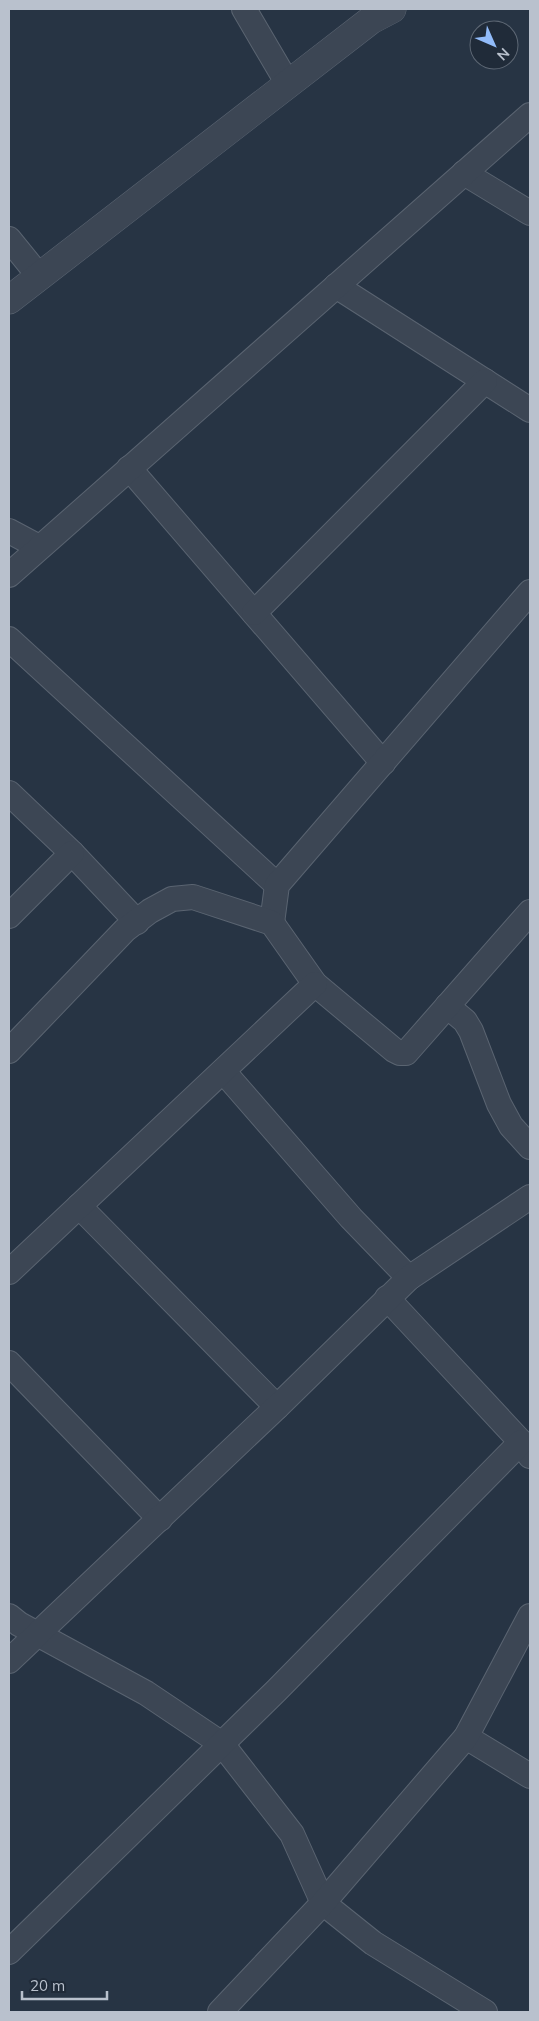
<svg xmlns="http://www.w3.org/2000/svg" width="539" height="2021" font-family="Mulish,sans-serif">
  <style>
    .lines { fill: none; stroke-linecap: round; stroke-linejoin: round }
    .minor-casing { stroke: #5a6471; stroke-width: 26 }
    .tertiary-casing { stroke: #5a6471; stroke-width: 29 }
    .minor { stroke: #3c4654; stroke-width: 24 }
    .tertiary { stroke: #3c4654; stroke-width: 28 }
  </style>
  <rect width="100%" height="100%" fill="#273444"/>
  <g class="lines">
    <defs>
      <g id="minor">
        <path d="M244,9L288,84"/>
        <path d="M464,173L530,213"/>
        <path d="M9,239L39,276"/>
        <path d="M336,286L530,410"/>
        <path d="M129,468L383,763"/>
        <path d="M9,531L39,547"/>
        <path d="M9,575L530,115"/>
        <path d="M254,613L485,381"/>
        <path d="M9,639L277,885"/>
        <path d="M9,793L72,853L137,922"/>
        <path d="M9,916L72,853"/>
        <path d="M272,923L277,885L530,592"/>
        <path d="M447,1006L465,1021L471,1031L499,1104L511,1126L530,1147"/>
        <path d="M9,1051L125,930L150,911L172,899L193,897L272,923L315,984L394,1050L400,1053H406L530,912"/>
        <path d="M223,1071L351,1218L409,1278"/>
        <path d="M79,1206L277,1407"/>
        <path d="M9,1272L315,984"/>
        <path d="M387,1298L521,1442L530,1456"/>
        <path d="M9,1363L160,1519"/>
        <path d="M9,1616L19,1624L146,1693L222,1744L292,1834L323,1903L373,1943L485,2012"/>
        <path d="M9,1661L277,1407L409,1278L530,1197"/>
        <path d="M466,1737L530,1776"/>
        <path d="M9,1952L276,1691L521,1442"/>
        <path d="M220,2012L323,1903L466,1737L530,1616"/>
      </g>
      <path id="tertiary" d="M9,300L371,20L392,9"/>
    </defs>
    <use href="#minor" class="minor-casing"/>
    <use href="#tertiary" class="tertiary-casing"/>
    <use href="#minor" class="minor"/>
    <use href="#tertiary" class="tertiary"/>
  </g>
  <rect width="539" height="2021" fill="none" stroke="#b9c1cd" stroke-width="20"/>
  <g transform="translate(494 45) rotate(135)"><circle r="24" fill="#202b39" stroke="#5d6774"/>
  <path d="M0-4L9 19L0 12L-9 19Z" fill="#92bcfa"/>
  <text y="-8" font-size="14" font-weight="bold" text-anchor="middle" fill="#b9c1cd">N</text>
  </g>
  <path d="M22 1991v8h85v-8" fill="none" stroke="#b9c1cd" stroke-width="2.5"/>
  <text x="30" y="1991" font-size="15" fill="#b9c1cd" stroke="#202b39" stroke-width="4" paint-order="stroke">20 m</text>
</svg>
